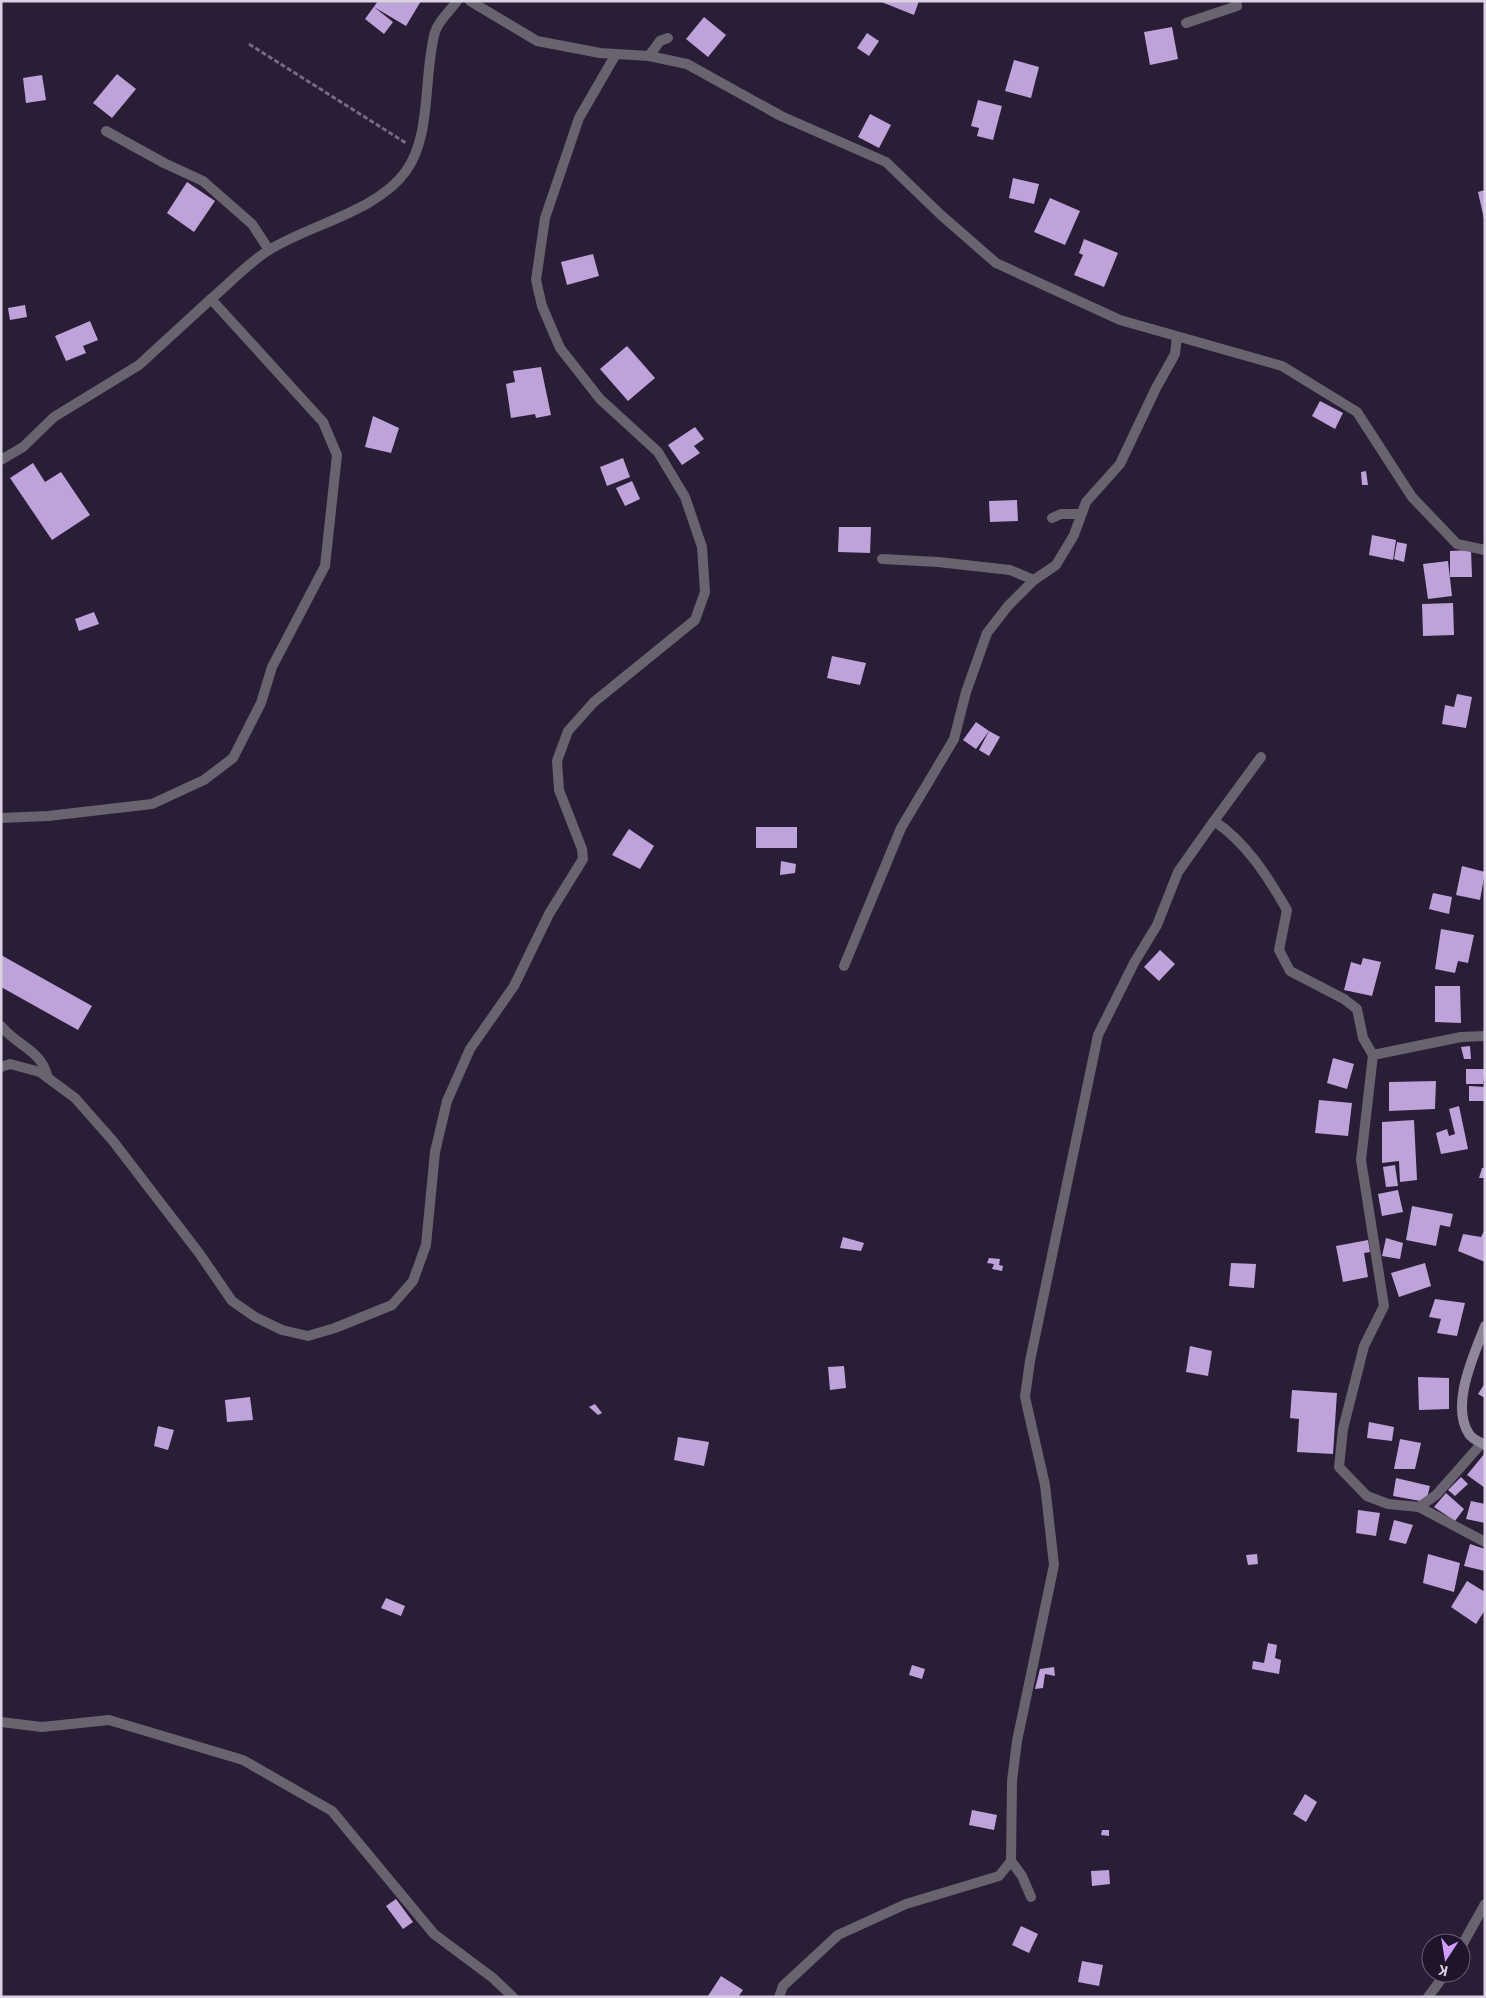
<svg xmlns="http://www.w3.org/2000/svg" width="1486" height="1998" font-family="'Open Sans',sans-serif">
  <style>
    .building { fill: #bea3da }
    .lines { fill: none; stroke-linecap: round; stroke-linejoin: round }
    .path { stroke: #766b80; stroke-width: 3; stroke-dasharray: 5 2.5; stroke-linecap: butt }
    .minor { stroke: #69626f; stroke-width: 10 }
    .secondary { stroke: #90869a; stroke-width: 10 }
  </style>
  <rect width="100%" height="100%" fill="#2a1d36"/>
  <g class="building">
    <path d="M378,1H421L406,26L374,7L393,22L384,34L365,19Z"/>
    <path d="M879,1H919L914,15Z"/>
    <path d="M704,17L726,35L708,57L686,39Z"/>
    <path d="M1172,27L1178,59L1150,65L1144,32Z"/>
    <path d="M867,33L879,41L869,56L857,48Z"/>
    <path d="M1014,60L1039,67L1031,98L1005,91Z"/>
    <path d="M117,74L136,89L112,118L93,103Z"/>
    <path d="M42,75L46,100L26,103L23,78Z"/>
    <path d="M978,100L1002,106L993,140L977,136L979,128L971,126Z"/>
    <path d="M870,114L891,125L879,148L858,137Z"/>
    <path d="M1013,178L1039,184L1034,204L1009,198Z"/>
    <path d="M187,182L215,201L194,232L167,213Z"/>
    <path d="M1485,190V219H1484L1478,192Z"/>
    <path d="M1050,198L1080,211L1065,245L1034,232Z"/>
    <path d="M1084,239L1118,253L1104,287L1074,275L1083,255L1079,253Z"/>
    <path d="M593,254L599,276L567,285L561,262Z"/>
    <path d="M25,305L27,317L10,320L8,308Z"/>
    <path d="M90,321L98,340L83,346L86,353L66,361L55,336Z"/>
    <path d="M627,346L655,378L628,401L600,369Z"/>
    <path d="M541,367L551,415L536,418L535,414L511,418L506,384L515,382L513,371Z"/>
    <path d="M1320,401L1343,413L1335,429L1312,416Z"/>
    <path d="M373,416L399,428L391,453L365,447Z"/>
    <path d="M695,427L704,439L694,446L700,453L682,465L668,445Z"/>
    <path d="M623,458L630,477L607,486L600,467Z"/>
    <path d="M33,463L45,482L61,472L90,515L52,540L10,478Z"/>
    <path d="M1366,471L1368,485H1362L1361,472Z"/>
    <path d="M632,481L640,499L625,506L616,488Z"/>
    <path d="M1017,500L1018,521L990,522L989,501Z"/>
    <path d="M839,527H871L870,553L838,552Z"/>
    <path d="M1372,535L1396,540L1393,560L1369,555Z"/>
    <path d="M1397,542L1407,544L1404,562L1394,559Z"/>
    <path d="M1471,550L1472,577H1450V551Z"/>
    <path d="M1448,561L1452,596L1428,599L1423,564Z"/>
    <path d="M1453,603L1454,635L1423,636L1422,604Z"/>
    <path d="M94,612L99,624L79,631L75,619Z"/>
    <path d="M832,656L866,663L860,685L827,678Z"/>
    <path d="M1457,694L1472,697L1466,728L1442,724L1445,705L1454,707Z"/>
    <path d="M976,722L989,731L976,749L963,740Z"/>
    <path d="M989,731L1000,737L989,756L979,750Z"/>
    <rect x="756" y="827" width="41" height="21"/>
    <path d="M629,829L654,846L640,869L612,855Z"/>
    <path d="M781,861L796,864L795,873L780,875Z"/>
    <path d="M1462,866L1485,872L1480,900L1456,895Z"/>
    <path d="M1433,893L1452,897L1449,914L1429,909Z"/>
    <path d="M1441,929L1474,935L1468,963L1458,961L1455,973L1435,969Z"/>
    <path d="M1160,950L1175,964L1159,981L1144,967Z"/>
    <path d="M1,955L92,1006L78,1030L1,987Z"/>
    <path d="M1363,958L1381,962L1372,996L1344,990L1351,962L1361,965Z"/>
    <path d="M1435,986H1460L1461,1023L1435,1022Z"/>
    <path d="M1470,1046L1471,1059H1464L1461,1047Z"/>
    <path d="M1333,1058L1354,1064L1347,1089L1327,1083Z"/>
    <path d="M1466,1069H1485L1483,1084H1466Z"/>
    <path d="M1436,1081L1435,1109L1389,1111V1082Z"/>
    <path d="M1469,1086L1485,1087V1101H1469Z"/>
    <path d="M1319,1100L1352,1103L1348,1136L1315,1133Z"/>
    <path d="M1459,1106L1468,1149L1441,1154L1436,1133L1447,1129L1449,1136L1455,1134L1449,1109Z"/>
    <path d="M1414,1120L1417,1180L1400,1182L1399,1161L1382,1163V1122Z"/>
    <path d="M1395,1165L1398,1186L1386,1187L1383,1167Z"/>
    <path d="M1482,1168H1485V1178H1479Z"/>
    <path d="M1398,1190L1403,1212L1382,1216L1378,1194Z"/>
    <path d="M1412,1206L1453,1214L1450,1227L1440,1225L1436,1246L1406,1240Z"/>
    <path d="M1485,1229V1262L1458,1251L1463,1234L1481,1237Z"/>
    <path d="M843,1237L864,1243L861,1251L840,1248Z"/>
    <path d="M1386,1238L1403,1243L1400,1259L1382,1256Z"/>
    <path d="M1368,1240L1370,1252L1364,1253L1368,1277L1343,1282L1336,1246Z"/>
    <path d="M989,1258L1000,1259L999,1265L1003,1266L1002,1271L992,1269L994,1264L987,1263Z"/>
    <path d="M1231,1263L1256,1264L1254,1288L1229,1286Z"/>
    <path d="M1425,1263L1431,1286L1399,1297L1391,1273Z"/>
    <path d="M1435,1299L1465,1303L1457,1336L1437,1333L1441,1319L1429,1317Z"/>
    <path d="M1190,1346L1212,1351L1208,1376L1186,1372Z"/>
    <path d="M844,1366L846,1388L830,1390L828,1367Z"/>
    <path d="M1418,1377L1449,1378V1409L1419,1410Z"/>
    <path d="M1485,1383V1398L1478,1394Z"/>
    <path d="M1292,1390L1337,1393L1333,1454L1297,1452L1299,1419L1290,1418Z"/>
    <path d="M250,1397L253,1420L227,1422L225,1400Z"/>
    <path d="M595,1404L602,1413L598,1415L589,1407Z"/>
    <path d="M1369,1422L1394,1427L1392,1441L1367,1438Z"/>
    <path d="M158,1426L174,1430L168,1450L154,1446Z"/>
    <path d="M678,1437L709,1442L704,1466L674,1460Z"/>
    <path d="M1400,1439L1421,1443L1415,1469H1394Z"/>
    <path d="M1485,1453V1488L1467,1475Z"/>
    <path d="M1461,1477L1468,1484L1455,1496L1448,1490Z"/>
    <path d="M1396,1478L1430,1486L1426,1502L1393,1496Z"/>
    <path d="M1446,1493L1464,1509L1455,1521L1434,1507Z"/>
    <path d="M1471,1501L1485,1504V1523L1466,1519Z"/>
    <path d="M1358,1510L1380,1513L1376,1536L1356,1533Z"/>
    <path d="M1394,1520L1413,1525L1406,1544L1389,1540Z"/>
    <path d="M1470,1544L1485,1549V1571L1464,1566Z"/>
    <path d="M1257,1554L1258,1564L1248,1565L1246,1555Z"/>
    <path d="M1428,1554L1460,1563L1454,1592L1423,1583Z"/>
    <path d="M1467,1581L1485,1592V1610L1476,1624L1451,1607Z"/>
    <path d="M386,1598L405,1606L401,1616L381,1608Z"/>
    <path d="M1268,1643L1277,1645L1275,1658L1281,1660L1279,1674L1252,1669L1253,1661L1264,1663Z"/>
    <path d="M912,1665L925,1669L922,1679L909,1675Z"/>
    <path d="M1054,1667L1055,1676L1045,1674L1043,1688L1035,1689L1040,1669Z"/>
    <path d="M1305,1794L1317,1802L1306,1822L1293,1814Z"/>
    <path d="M972,1810L997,1815L994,1830L969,1825Z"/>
    <path d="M1102,1830H1109V1836L1101,1835Z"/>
    <path d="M1109,1870L1110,1884L1092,1886L1091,1871Z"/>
    <path d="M396,1899L413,1922L403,1929L386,1906Z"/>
    <path d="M1021,1926L1038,1934L1029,1953L1012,1945Z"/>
    <path d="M1082,1961L1103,1965L1099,1986L1078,1982Z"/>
    <path d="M721,1976L743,1990L738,1997L708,1996Z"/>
  </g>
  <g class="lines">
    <path class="path" d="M249,44L406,143"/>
    <g class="minor">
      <path d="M470,1L537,41L600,53L649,56L687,64L781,116L886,162L941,215L996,263L1120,320L1282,366L1357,412L1412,497L1457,544L1485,550"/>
      <path d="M1186,23L1237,6L1236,1"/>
      <path d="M649,56L660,41L668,38"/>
      <path d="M106,131L164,163L203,181L252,224L269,250"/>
      <path d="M1,460L23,447L54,417L139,365L211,299"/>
      <path d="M1052,518L1061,514H1081"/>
      <path d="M882,559L938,562L1010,570L1034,580L1056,565L1074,535L1086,502L1120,464L1156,388L1175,354L1177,337"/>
      <path d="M1261,757L1214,821C1246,842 1268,877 1287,910L1279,950L1290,971L1344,999L1357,1009L1363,1038L1373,1055"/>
      <path d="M1,818L48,816L152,804L204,780L233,758L261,703L272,667L325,566L337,455L323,422L211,299C230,283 248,263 269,250C309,225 378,211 406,171C432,135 423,76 435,32C438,21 451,10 457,1"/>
      <path d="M844,966L901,828L954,739L966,692L987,633L1008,606L1034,580"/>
      <path d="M1,1026C18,1047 41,1049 48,1078"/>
      <path d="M1,1067L10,1064L40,1072L75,1098L113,1141L199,1253L232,1301L255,1317L282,1330L308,1336L335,1328L392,1305L413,1281L426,1245L435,1152L447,1101L470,1049L514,986L549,914L583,859L582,849L559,790L557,761L568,731L594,702L695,620L705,592L702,547L685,497L658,452L600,399L560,348L542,306L536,280L545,218L579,118L616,54"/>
      <path d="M1482,1443L1436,1495L1419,1507L1388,1504L1367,1496L1339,1467L1343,1429L1364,1346L1384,1306L1361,1160L1373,1055L1461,1037L1485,1036"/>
      <path d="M1419,1507L1485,1542"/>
      <path d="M1,1722L42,1727L109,1720L243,1760L332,1811L434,1934L493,1978L513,1997"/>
      <path d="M1011,1861L1022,1876L1031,1897"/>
      <path d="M1461,1947L1485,1904"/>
      <path d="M779,1997L783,1986L838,1935L906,1904L999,1876L1011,1861L1012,1781L1017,1741L1054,1565L1045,1485L1025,1397L1030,1361L1098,1035L1134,963L1157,925L1178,872L1214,821"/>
      <path d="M1428,1997L1446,1973"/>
    </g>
    <path class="secondary" d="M1485,1326C1474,1355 1450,1405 1469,1434C1472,1439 1480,1442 1485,1445"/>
  </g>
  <rect width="1486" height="1998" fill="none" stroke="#dad2e2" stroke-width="5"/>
  <g transform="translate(1446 1958) rotate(192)"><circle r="24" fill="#20142b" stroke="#6a6074"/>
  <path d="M0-4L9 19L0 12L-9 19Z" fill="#d09dff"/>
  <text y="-8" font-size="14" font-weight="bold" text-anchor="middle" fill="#dad2e2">K</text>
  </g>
</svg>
